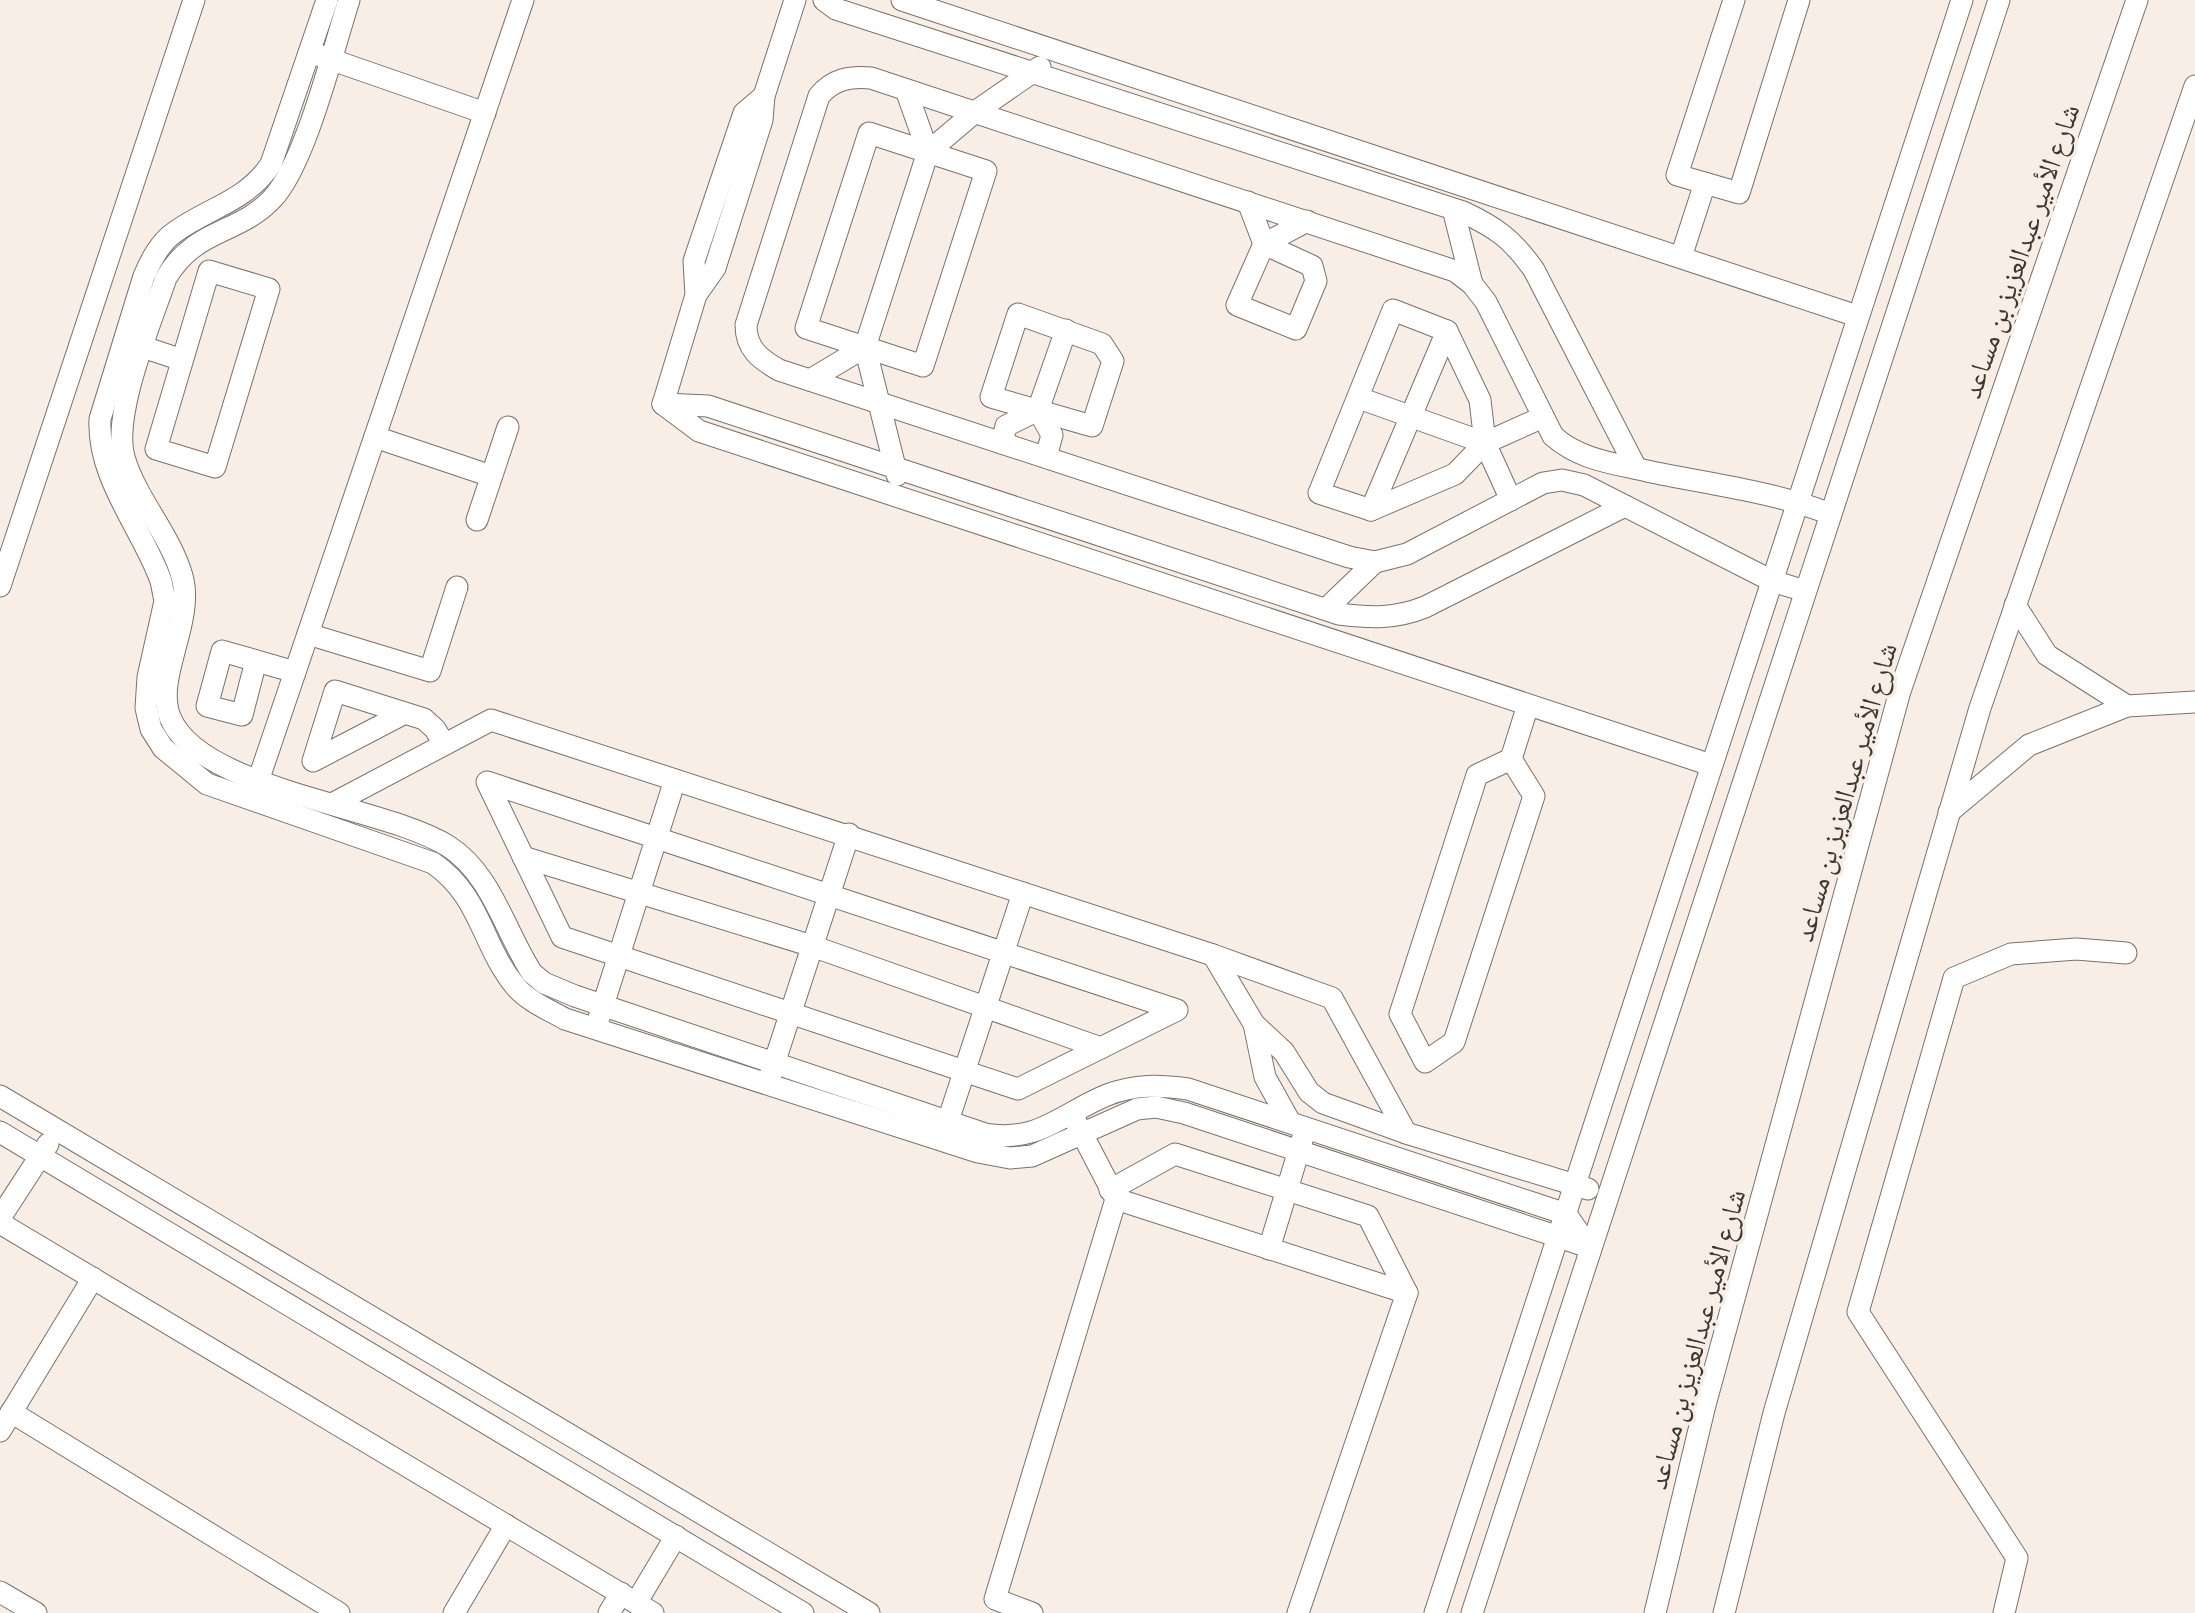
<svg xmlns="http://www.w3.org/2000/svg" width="2195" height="1613" font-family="'Alegreya Sans','Noto Naskh Arabic',sans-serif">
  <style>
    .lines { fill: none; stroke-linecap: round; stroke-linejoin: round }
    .minor-casing { stroke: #7a726a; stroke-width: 23 }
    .minor { stroke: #fff; stroke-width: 21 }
    .labels { text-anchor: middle; stroke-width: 7; stroke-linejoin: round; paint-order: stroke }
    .street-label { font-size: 28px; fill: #3c3935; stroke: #f8eee6 }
  </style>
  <rect width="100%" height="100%" fill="#f8eee6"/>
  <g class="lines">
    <defs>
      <g id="minor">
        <path d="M327,0L271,164C247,201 208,208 175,232C160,242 151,260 144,276L100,419C97,478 142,528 161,581L165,601L148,677L146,708L151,729L163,748L207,784L433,863C482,897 481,945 516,987C528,1001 549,1010 565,1019L978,1152L1010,1158L1032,1156L1137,1109L1156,1107L1184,1113L1589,1247"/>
        <path d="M349,0C333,50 305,165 272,199C238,235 195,228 166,278C151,322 112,414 124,457C136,499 170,534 182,576C195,622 154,677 170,717C199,790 382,805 448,846C492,874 505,932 532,973L544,983L575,996L985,1134C1039,1143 1061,1114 1107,1095C1135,1084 1160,1085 1188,1089L1566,1214L1589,1247"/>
        <path d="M824,0L836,9L1463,212C1497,228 1512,239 1534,270L1636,468"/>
        <path d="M902,0L1857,316"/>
        <path d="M1734,0L1677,175L1739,193L1799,0"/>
        <path d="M318,55L485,113"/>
        <path d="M906,90L928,152"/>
        <path d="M869,133L986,171L923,366L806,328Z"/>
        <path d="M1248,202L1264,244L1307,221"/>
        <path d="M1453,209L1472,284"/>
        <path d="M1264,244L1312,266L1316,281L1296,329L1237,305Z"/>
        <path d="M1681,257L1705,183"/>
        <path d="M209,271L269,289L215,467L156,449Z"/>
        <path d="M696,295L694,261L744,113L764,96"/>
        <path d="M1018,314L1102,344L1113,361L1092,426L991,397Z"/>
        <path d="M131,343L182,360"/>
        <path d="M810,380L865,347"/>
        <path d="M1359,398L1485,443"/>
        <path d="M663,404L699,431L1711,765"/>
        <path d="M663,404L708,406L1339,614C1371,618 1395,619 1425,607L1625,506"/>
        <path d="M663,404L696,295L715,268L762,120L764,96L795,0"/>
        <path d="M1038,410L1066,330"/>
        <path d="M375,437L491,476"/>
        <path d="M1002,443L1006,426L1038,410L1052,435L1046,457"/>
        <path d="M897,475L865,347L928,152L975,112L1040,67"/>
        <path d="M1511,500L1485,443L1480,400L1447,331L1393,310L1319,493L1371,510L1455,474L1485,443L1543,417"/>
        <path d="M1371,510L1447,331"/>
        <path d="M477,520L508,427"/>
        <path d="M0,586L194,0"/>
        <path d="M1805,591L1772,581L1584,485L1562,480L1543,483L1407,554L1375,562L1349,557L779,370C760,359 746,349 746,325L819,96C833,79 850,76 871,78L1455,271L1472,284L1486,302L1553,436C1580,460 1613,463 1647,471C1708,484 1772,491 1830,514"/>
        <path d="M2015,605L2047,655L2127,706"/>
        <path d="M1326,609L1375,562"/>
        <path d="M308,634L430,671L457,587"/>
        <path d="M256,661L242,715L207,706L222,651L295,672"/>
        <path d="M405,713L313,761L335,691L424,719L435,729L444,744"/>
        <path d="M1511,759L1477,775L1400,1014L1425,1062L1454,1042L1534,796L1511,759L1528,705"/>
        <path d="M487,782L1177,1010L1018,1089L562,937Z"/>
        <path d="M255,790L523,0"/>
        <path d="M332,804L491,720L1213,955L1254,1024L1284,1052L1309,1092L1323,1103L1406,1133L1588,1189"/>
        <path d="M1949,812L2029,745L2127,706L2195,702"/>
        <path d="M523,857L812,946L1101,1048"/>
        <path d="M1213,955L1332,998L1406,1133"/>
        <path d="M599,1018L675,780"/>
        <path d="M1254,1024L1265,1077L1290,1122"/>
        <path d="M770,1076L849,834"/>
        <path d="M0,1096L869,1613"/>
        <path d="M948,1121L1023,893"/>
        <path d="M0,1132L803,1613"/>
        <path d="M1110,1190L1175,1154L1368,1216L1407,1293"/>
        <path d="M1116,1199L1407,1293L1298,1613"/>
        <path d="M0,1218L48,1144"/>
        <path d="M0,1223L653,1613"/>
        <path d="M1269,1249L1303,1137"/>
        <path d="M11,1412L339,1613"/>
        <path d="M0,1431L93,1278"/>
        <path d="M0,1592L36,1613"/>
        <path d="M636,1603L676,1536"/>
        <path d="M454,1613L506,1525"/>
        <path d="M609,1613L621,1593"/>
        <path d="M1032,1613L995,1599L1116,1199L1076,1122"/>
        <path d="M1435,1613L1962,0"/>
        <path d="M1472,1613L1999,0"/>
        <path d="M1655,1613L1705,1405L1900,691L2137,0"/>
        <path d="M1724,1613L1774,1413L1980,708L2195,86"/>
        <path d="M2004,1613L2017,1558L1858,1312L1954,978L2011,954L2076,949L2126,953"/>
      </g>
    </defs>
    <use href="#minor" class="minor-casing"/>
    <use href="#minor" class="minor"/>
  </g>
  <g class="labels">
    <g class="street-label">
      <text transform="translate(2020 251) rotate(-71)" y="10">شارع الأمير عبدالعزيز بن مساعد</text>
      <text transform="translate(1845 792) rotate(-74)" y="10">شارع الأمير عبدالعزيز بن مساعد</text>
      <text transform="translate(1696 1339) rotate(-75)" y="10">شارع الأمير عبدالعزيز بن مساعد</text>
    </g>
  </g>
</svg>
